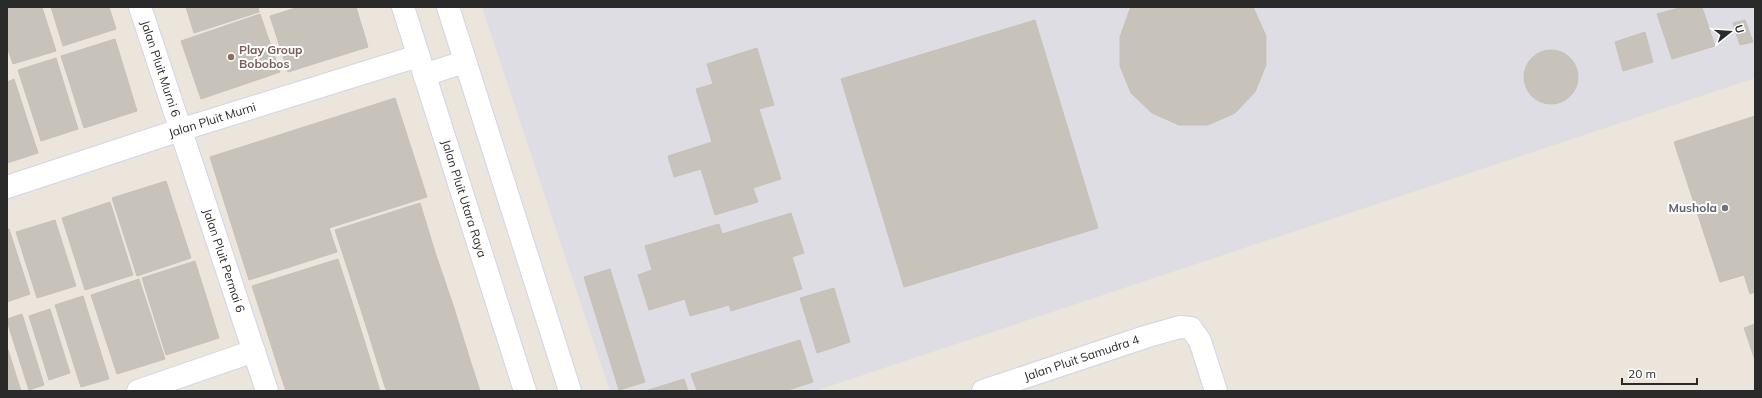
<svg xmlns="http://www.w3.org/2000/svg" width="1762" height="398" font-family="Mulish,sans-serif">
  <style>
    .industrial { fill: #dfdde4 }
    .building { fill: #c7c3bb; stroke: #c7c1b6 }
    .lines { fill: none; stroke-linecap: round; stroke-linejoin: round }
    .minor-casing { stroke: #d2d5e2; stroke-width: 24 }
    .tertiary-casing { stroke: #d2d5e2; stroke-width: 24 }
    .minor { stroke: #fff; stroke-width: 22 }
    .tertiary { stroke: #fff; stroke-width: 22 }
    .education-dot { fill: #8d6e63; stroke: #fff; stroke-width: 1.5 }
    .worship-dot { fill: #6b7280; stroke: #fff; stroke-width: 1.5 }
    .labels { text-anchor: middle; stroke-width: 4; stroke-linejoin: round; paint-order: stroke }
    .education-label { font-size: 12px; font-weight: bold; fill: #785e54; stroke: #fff; text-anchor: start }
    .street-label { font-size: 12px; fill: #2a2a2a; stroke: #fff }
    .worship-label { font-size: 12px; font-weight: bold; fill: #5b616d; stroke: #fff; text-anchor: end }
  </style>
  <rect width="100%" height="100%" fill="#ebe5dc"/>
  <path class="industrial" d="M482,7H1755V78L815,391H610Z"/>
  <g class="building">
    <path d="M7,7H42L56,51L13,64L7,47Z"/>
    <path d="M51,7H109L116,29L63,46Z"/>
    <path d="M186,7H258L259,12L194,33Z"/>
    <path d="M299,7H356L368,47L288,72L270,16Z"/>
    <path d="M1133,7H1253L1266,36V65L1255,92L1235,113L1208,125H1179L1152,113L1131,93L1120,66V37L1130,9Z"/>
    <path d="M1683,7H1702L1715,46L1672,59L1657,14Z"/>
    <path d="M260,14L280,72L201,99L181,41Z"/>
    <path d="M1035,20L1098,228L904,287L841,79Z"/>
    <path d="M1745,20L1753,42L1740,45L1733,23Z"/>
    <path d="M1645,32L1653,62L1623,71L1615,42Z"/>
    <path d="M115,39L137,111L84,128L61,56Z"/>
    <path d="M757,48L774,105L759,109L781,179L753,188L758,202L715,215L701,169L674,177L668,156L712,142L696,89L713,84L707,64Z"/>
    <circle cx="1551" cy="77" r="27"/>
    <path d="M56,58L78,129L41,141L18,70Z"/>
    <path d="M14,79L38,153L7,163V82Z"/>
    <path d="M395,98L427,197L329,228L337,252L249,280L210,157Z"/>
    <path d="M1755,116V292L1750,294L1744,275L1720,282L1674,142Z"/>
    <path d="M166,181L191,258L137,276L112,198Z"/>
    <path d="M110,202L133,275L85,290L62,218Z"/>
    <path d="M420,203L435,252L351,279L335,230Z"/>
    <path d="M791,213L804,253L792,257L802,289L731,311L729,305L690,316L685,299L649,310L638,275L652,270L645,246L719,224L722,234Z"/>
    <path d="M55,220L76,286L37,298L16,232Z"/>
    <path d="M7,229H9L30,294L7,302Z"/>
    <path d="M435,252L454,308L369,335L351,279Z"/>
    <path d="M338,259L352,302L266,329L252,286Z"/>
    <path d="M195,261L219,338L166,355L142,278Z"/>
    <path d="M610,269L645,382L619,390L584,277Z"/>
    <path d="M139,279L165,359L117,374L91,295Z"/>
    <path d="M834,288L850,342L817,353L800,298Z"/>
    <path d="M83,296L109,379L81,387L55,305Z"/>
    <path d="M352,302L366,346L280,373L266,329Z"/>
    <path d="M454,308L470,360L385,387L369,335Z"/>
    <path d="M50,309L70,373L49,380L29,316Z"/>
    <path d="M22,314L44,385L29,390L7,321V319Z"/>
    <path d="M1755,324V360L1744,328Z"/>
    <path d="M800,340L813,382L785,391H697L691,374Z"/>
    <path d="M366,346L380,391H286L280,373Z"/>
    <path d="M7,347L21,391H7Z"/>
    <path d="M470,360L480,391H387L385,387Z"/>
    <path d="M684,379L688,391H645Z"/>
  </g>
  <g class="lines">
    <defs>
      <g id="minor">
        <path id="s1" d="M140,7L267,391"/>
        <path id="s2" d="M7,187L180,130L418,56"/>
        <path d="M138,391L254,351"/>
        <path id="s3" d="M983,391L1148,336L1180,327L1191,328L1200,341L1216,391"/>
      </g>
      <g id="tertiary">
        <path id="s4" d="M403,7L525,391"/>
        <path d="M448,7L570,391"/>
        <path d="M424,75L464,62"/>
      </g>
    </defs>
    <use href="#minor" class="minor-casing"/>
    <use href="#tertiary" class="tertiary-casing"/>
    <use href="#minor" class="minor"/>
    <use href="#tertiary" class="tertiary"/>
  </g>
  <circle class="education-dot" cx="231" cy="57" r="4"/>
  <circle class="worship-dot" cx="1725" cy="208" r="4"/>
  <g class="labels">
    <g class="education-label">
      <text x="239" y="54">Play Group<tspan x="239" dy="14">Bobobos</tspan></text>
    </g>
    <g class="street-label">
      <text dy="4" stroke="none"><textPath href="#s1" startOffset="65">Jalan Pluit Murni 6</textPath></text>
      <text dy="4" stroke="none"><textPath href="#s2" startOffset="216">Jalan Pluit Murni</textPath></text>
      <text dy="4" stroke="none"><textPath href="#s4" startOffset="201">Jalan Pluit Utara Raya</textPath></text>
      <text dy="4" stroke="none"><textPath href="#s1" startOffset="267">Jalan Pluit Permai 6</textPath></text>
      <text dy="4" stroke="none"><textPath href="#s3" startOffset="104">Jalan Pluit Samudra 4</textPath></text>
    </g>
    <g class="worship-label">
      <text x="1717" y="212">Mushola</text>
    </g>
  </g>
  <rect width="1762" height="398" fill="none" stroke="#2a2a2a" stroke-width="16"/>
  <g transform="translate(1730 32) rotate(73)" stroke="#ffffff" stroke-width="3" paint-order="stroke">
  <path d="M0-3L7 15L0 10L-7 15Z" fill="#2a2a2a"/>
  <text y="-6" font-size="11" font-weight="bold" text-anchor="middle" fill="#2a2a2a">U</text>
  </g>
  <path d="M1622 378v6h75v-6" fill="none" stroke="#2a2a2a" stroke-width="2"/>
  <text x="1628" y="378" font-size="12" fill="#2a2a2a" stroke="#ffffff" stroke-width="3" paint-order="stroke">20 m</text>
</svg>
